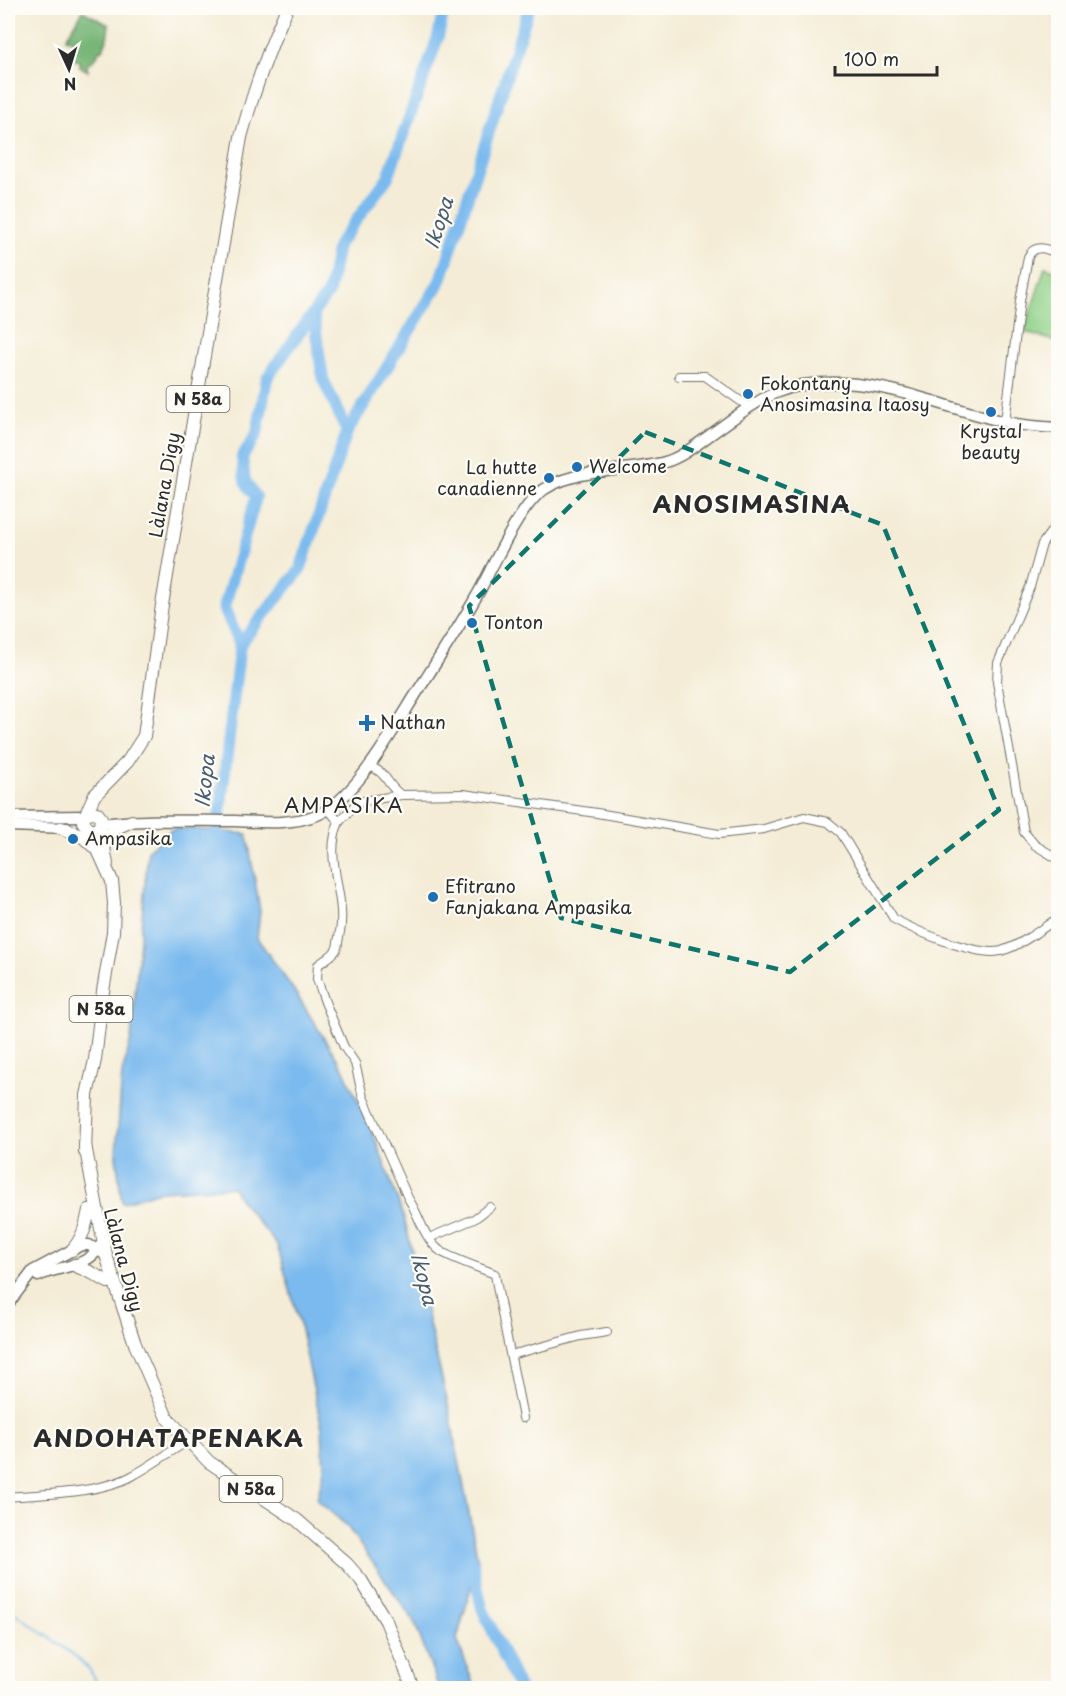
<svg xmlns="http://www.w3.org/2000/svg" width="1066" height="1696" font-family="'Playpen Sans',sans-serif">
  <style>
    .green { fill: #91d289; stroke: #5e7e5a; stroke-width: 1.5 }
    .forest { fill: #74b475; stroke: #507050; stroke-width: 1.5 }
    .water { fill: #7abaee; stroke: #52728c; stroke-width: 1.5 }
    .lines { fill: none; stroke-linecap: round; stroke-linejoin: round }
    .stream { stroke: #7abaee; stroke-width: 2 }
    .river { stroke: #7abaee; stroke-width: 12 }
    .street-casing { stroke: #716f67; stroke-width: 10 }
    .secondary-casing { stroke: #716f67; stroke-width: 13 }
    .primary-casing { stroke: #716f67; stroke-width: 14 }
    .street { stroke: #fff; stroke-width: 8 }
    .secondary { stroke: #fff; stroke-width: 10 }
    .primary { stroke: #fff; stroke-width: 12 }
    .marked { fill: none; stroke: #0f766e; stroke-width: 4.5; stroke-dasharray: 12 8; stroke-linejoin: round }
    .poi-dot { fill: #1f6fb2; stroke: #fdfcf7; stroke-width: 2 }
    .labels { text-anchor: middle; stroke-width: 4.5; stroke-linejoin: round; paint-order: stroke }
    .shield { fill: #fdfcf7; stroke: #6a6a68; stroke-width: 1.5 }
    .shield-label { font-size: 16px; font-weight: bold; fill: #2b2b2b }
    .poi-label { font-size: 18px; fill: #2b2b2b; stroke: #fdfcf7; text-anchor: start }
    .street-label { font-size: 18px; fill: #2b2b2b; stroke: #fdfcf7 }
    .water-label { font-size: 20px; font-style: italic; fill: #475d6f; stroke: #fdfcf7 }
    .neighbourhood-label { font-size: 20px; letter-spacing: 1.5px; fill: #2b2b2b; stroke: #fdfcf7 }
    .district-label { font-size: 24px; font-weight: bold; letter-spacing: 1.5px; fill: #2b2b2b; stroke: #fdfcf7 }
  </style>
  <rect width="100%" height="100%" fill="#fdfcf7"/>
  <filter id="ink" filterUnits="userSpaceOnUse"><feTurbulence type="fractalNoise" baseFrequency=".0167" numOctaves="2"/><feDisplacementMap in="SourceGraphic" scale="12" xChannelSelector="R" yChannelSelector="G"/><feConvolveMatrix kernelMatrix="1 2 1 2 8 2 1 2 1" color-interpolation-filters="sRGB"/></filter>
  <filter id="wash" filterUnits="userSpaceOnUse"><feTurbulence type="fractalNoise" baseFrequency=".008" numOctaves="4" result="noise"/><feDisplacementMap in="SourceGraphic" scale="24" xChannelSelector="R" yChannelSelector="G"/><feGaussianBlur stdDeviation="1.35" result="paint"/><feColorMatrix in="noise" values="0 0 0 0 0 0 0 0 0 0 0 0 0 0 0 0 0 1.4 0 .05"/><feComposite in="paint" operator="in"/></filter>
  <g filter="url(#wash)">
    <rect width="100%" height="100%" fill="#f4ecd6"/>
    <path class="green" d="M1045,267L1058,271V342L1024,332Z"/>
    <path class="forest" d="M83,11L109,25L107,39L103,50L99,51L96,58L87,65L88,71L79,66L81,63L78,60L69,61L65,57L77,47L74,42L66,38Z"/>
    <path class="water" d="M172,829H197L247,834L260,911L257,938L293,989L343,1068L376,1141L404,1217L449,1409L478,1561L457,1639L475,1688H439L414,1621L347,1526L317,1500L324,1470L322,1428L299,1321L277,1245L238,1197L233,1187L159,1191L122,1203L116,1156L122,1074L131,1039L148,850Z"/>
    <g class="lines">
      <path class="stream" d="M8,1608L74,1655L90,1670L98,1688"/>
      <g class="river">
        <path d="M313,313L323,379L347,432"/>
        <path d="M240,644L300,570L347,432L441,280L529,8"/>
        <path d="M216,846L240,644L224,608L256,497L245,481L242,457L257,434L267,378L329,291L338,245L388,177L438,37L444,8"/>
        <path d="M471,1558L482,1608L519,1688"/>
      </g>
    </g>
  </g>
  <g filter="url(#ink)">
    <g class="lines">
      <defs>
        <g id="street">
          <path d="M679,376H705L749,407"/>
          <path d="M1005,422L1020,301L1028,257C1035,243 1047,249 1058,254"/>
          <path d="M1058,522L1042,544L1030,587L998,663L997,682L1024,832L1035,845L1058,859"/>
          <path d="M368,766C387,771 386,785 401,795"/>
          <path d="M328,809L339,822C322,861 349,898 339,937C338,941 338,947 336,950C332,956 323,961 318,965L317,979L325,1002L344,1047L355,1063L363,1097L408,1198C419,1214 423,1237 439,1250C447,1257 483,1269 495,1274C503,1323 514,1370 523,1418"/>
          <path d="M339,822L358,802L401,795L463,794L597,813L719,834L764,829L804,817L828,822L841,833L894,919C915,931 978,957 1001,951C1022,945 1041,929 1058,918"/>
          <path d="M429,1238L474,1219L490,1207"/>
          <path d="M511,1355L581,1336L607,1332"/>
          <path d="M8,1497C43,1494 101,1493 132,1476C151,1466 169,1452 188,1441"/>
        </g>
        <g id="secondary">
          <path d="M8,817L84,816"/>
          <path d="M101,824C146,819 191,821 235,821C262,822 291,825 317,815C358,799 400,717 425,680C444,650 463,621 480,590C495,562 515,517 537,495C567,467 627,473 665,462C682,457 696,445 710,435C758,401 779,380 842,383C898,385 952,410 1006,422C1024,426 1041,427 1058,428"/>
          <path d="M8,826L67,828"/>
          <path d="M38,1276C59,1265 87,1269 100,1246"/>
          <path d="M8,1304L33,1271L72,1250L81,1245H89L106,1255"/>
        </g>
        <g id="primary">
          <path d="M86,814L94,796L128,761L144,736L162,605L241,137C253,93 268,50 287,8"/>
          <path d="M100,826L107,864"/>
          <path d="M61,828L81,835L93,846"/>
          <path d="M105,846C108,830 118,827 132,821"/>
          <path d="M85,1145L106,1255L135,1344L167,1418L209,1462L297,1520L347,1564L361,1580L386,1621L413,1688"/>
          <path d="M85,1152L87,1095L95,1060L103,991L113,932L114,903L112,881L89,830L83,822C83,814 89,811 97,813L101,818L100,826L96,830H89"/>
          <path d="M72,1250C83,1238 86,1225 89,1210"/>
          <path d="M74,1265L92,1273L108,1282"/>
        </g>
      </defs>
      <use href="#street" class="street-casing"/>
      <use href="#secondary" class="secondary-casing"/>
      <use href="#primary" class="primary-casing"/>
      <use href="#street" class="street"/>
      <use href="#secondary" class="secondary"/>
      <use href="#primary" class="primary"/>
    </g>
  </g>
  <path class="marked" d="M645,432L883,525L999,810L790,972L561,918L469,606Z"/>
  <g class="poi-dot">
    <circle cx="748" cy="394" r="6"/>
    <circle cx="991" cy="412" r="6"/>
    <circle cx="577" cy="467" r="6"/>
    <circle cx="549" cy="478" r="6"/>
    <circle cx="472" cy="623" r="6"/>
    <path d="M364 714h6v6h6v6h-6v6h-6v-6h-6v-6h6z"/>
    <circle cx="73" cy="839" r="6"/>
    <circle cx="433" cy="897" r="6"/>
  </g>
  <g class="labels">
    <g class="shield">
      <rect x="166.5" y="386" width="63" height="26" rx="4.5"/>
      <rect x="69.5" y="996" width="63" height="26" rx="4.5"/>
      <rect x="219.5" y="1476" width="63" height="26" rx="4.5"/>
    </g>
    <g class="shield-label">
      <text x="198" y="405">N 58a</text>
      <text x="101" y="1015">N 58a</text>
      <text x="251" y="1495">N 58a</text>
    </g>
    <g class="poi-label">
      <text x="760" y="390">Fokontany<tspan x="760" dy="21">Anosimasina Itaosy</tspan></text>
      <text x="991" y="438" text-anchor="middle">Krystal<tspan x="991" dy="21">beauty</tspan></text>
      <text x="589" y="473">Welcome</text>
      <text x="537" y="474" text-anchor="end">La hutte<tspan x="537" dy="21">canadienne</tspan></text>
      <text x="484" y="629">Tonton</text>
      <text x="380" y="729">Nathan</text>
      <text x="85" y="845">Ampasika</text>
      <text x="445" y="893">Efitrano<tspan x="445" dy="21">Fanjakana Ampasika</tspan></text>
    </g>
    <g class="street-label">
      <text transform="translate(165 485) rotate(-80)" y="6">Làlana Digy</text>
      <text transform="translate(123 1260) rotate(75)" y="6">Làlana Digy</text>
    </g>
    <g class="water-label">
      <text transform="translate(439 223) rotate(-72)" y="7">Ikopa</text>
      <text transform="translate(205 781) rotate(-84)" y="7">Ikopa</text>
      <text transform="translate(424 1279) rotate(76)" y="7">Ikopa</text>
    </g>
    <g class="neighbourhood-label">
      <text x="344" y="813">AMPASIKA</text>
    </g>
    <g class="district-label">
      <text x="752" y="513">ANOSIMASINA</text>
      <text x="169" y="1447">ANDOHATAPENAKA</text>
    </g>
  </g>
  <rect width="1066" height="1696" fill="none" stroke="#fdfcf7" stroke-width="30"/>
  <g transform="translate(69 69) rotate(176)" stroke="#fdfcf7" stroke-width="4.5" paint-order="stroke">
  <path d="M0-4.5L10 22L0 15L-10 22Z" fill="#2b2b2b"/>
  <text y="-9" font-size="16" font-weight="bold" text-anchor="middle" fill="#2b2b2b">N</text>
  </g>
  <path d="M835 66v9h102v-9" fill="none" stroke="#2b2b2b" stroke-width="3"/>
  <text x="844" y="66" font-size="18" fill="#2b2b2b" stroke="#fdfcf7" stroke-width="4.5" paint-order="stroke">100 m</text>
</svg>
